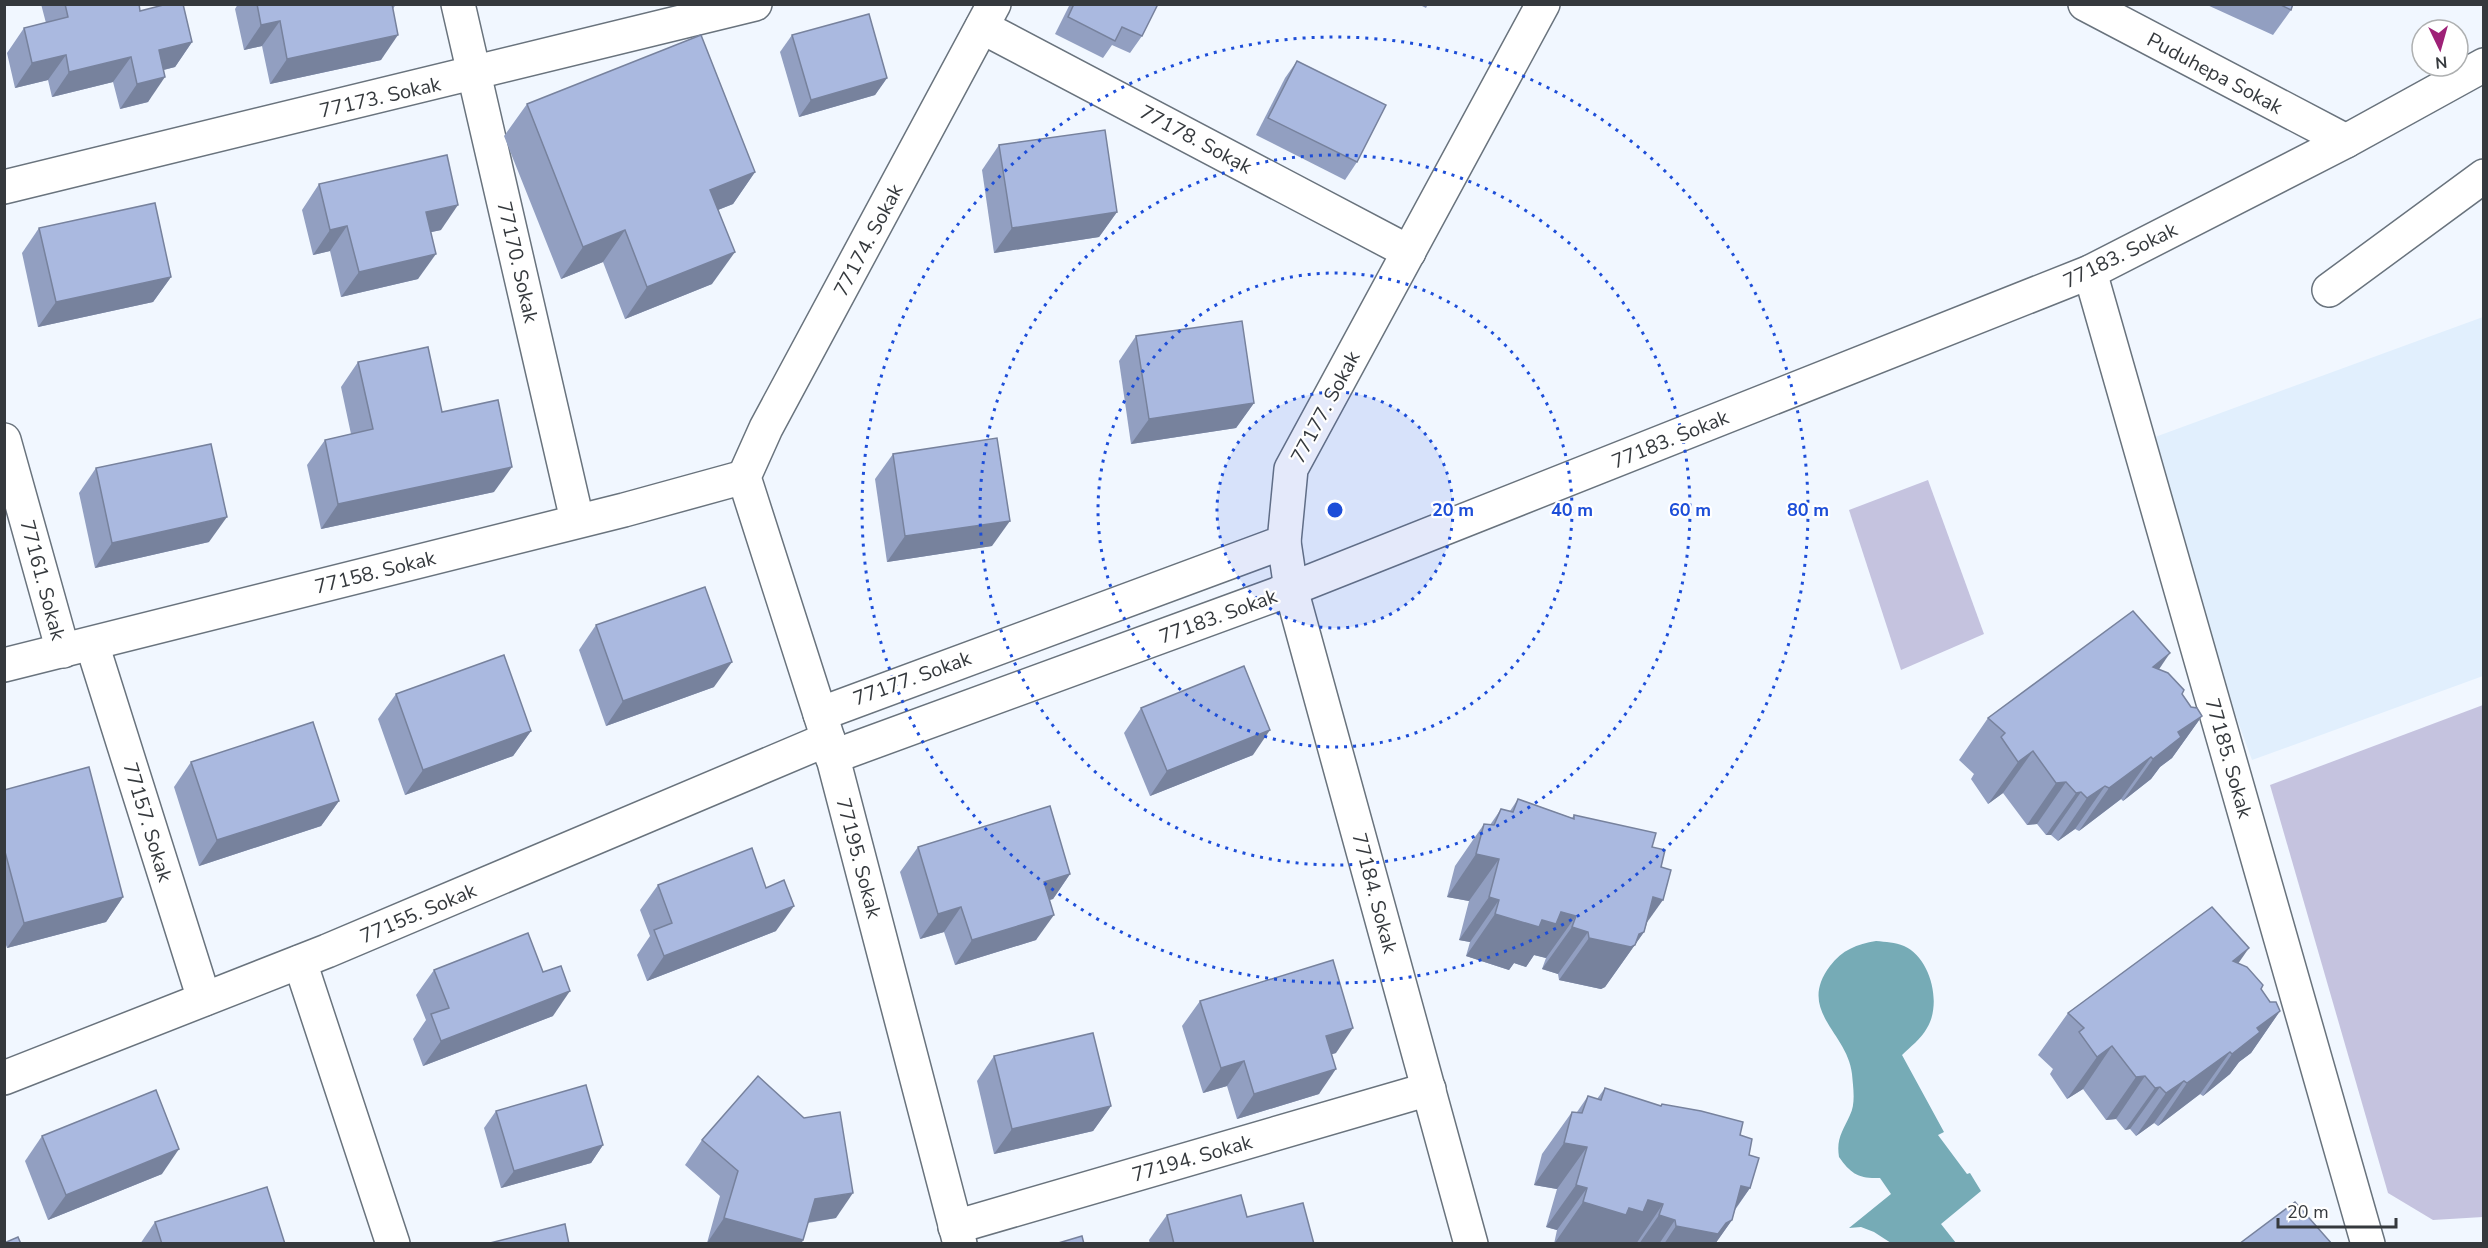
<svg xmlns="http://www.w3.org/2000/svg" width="2488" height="1248" font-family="'Nunito Sans',sans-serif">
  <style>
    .built { fill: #e1effd }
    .green { fill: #c5c3df }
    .water { fill: #76abb6 }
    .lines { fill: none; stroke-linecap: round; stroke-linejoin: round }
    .minor-casing { stroke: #69737d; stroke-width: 36 }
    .secondary-casing { stroke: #69737d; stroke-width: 36 }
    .minor { stroke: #fff; stroke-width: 33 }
    .secondary { stroke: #fff; stroke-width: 33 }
    .wall { fill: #929fc1 }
    .shaded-wall { fill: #77829d }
    .building { fill: #aab9e0; stroke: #77829d; stroke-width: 1.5 }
    .ring { fill: none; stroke: #1d4ed8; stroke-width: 3; stroke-dasharray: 3 6 }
    .labels { text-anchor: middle; stroke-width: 4.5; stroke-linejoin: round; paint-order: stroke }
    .street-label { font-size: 20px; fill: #35393d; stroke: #fff }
    .centre { fill: #1d4ed8; stroke: #fff; stroke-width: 3 }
    .ring-label { font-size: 18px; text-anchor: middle; font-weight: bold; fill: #1d4ed8; stroke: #fff; stroke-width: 4.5; stroke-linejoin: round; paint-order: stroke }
  </style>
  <rect width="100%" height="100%" fill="#f1f7ff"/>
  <path class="built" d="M2483,317V676L2252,760L2136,444Z"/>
  <g class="green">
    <path d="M1928,480L1984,634L1901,670L1849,510Z"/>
    <path d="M2483,705V1217L2433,1220L2388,1193L2270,785Z"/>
  </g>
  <path class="water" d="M1876,941C1886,942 1895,942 1904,946C1931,958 1942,1004 1927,1028C1921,1039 1910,1047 1902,1055L1944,1132L1938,1135L1967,1174L1970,1173L1981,1191L1941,1224L1956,1243H1891L1874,1232L1861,1227L1849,1228L1891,1194L1880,1178C1859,1179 1851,1174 1839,1157C1836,1138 1843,1131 1850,1115C1856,1104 1853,1086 1852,1074C1848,1033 1796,1011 1830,966C1842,950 1857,944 1876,941Z"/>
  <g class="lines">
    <defs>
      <g id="minor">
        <path d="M458,4L577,520"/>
        <path d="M2085,4L2346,141"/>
        <path d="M982,27L1409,252"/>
        <path d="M4,187L755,4"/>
        <path d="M2090,272L2368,1244"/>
        <path d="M2329,290L2484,176"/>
        <path d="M4,440L63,651"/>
        <path d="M1284,542L1291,589L1471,1244"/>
        <path d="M92,644L204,999"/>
        <path d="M4,665L624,510L744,477"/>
        <path d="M820,714L1284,542L1291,469L1543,4"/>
        <path d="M832,757L1291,589L2090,272L2346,141L2484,65"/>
        <path d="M300,962L393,1244"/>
        <path d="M4,1078L327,951L828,739"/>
        <path d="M955,1227L1429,1089"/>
      </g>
      <path id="secondary" d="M960,1244L828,739L744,477L766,428L994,4"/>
    </defs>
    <use href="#minor" class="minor-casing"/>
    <use href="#secondary" class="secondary-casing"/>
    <use href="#minor" class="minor"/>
    <use href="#secondary" class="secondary"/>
  </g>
  <g class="wall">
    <path d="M41,4H139L140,11L192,42L175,67L164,70L148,102L120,109L113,82L52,97L48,80L15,88L7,53L24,28L46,23Z"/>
    <path d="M238,4H396L393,9L381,60L270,84L262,46L244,50L235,9Z"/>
    <path d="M1070,4H1158L1142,36L1130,53L1112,45L1103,58L1055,34Z"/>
    <path d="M1418,4H1428L1426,8Z"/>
    <path d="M2205,4H2293L2291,10L2273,35Z"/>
    <path d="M792,35L887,78L875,95L799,117L780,52Z"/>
    <path d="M1297,61L1357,162L1345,180L1256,135L1285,78Z"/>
    <path d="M527,104L755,172L733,204L718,210L712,284L625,319L603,262L561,279L504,136Z"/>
    <path d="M999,145L1117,212L1099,237L994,253L982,170Z"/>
    <path d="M319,184L441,230L431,232L418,279L341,297L330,251L313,255L302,210Z"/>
    <path d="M39,228L171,277L153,302L38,327L22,253Z"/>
    <path d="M1136,336L1254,403L1236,428L1131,444L1119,361Z"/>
    <path d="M358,362L442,412L494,492L321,529L307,465L325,440L351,434L341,387Z"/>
    <path d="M893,454L992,546L887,562L875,479Z"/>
    <path d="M96,468L209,542L95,568L79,493Z"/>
    <path d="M596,625L714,687L606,726L579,650Z"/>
    <path d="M2159,669L2182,694L2191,707L2202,716L2172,758L2160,767L2151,779L2123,801L2121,799L2079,831L2075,829L2058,841L2051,835H2046L2037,824L2027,825L2003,793L1988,804L1971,779L1974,774L1959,760L1988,718Z"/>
    <path d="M396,694L531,731L513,756L405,795L378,719Z"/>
    <path d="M1141,708L1253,755L1150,796L1124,733Z"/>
    <path d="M191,762L339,801L321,826L199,866L174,787Z"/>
    <path d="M4,790L123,897L106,922L7,948L4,939Z"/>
    <path d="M1518,799L1572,818L1574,815L1652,847L1647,923L1644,932L1605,987L1601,989L1559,980L1558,974L1542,969L1546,958L1534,955L1526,967L1514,963L1509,970L1466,956L1470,942L1459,940L1469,901L1447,897L1455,866L1484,824L1490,825L1501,809L1510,811Z"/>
    <path d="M918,847L1070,874L1053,899L1049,900L1036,940L955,965L944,932L920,939L900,872Z"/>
    <path d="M658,885L776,931L647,981L637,955L650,936L640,910Z"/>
    <path d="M2238,964L2261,989L2270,1002L2280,1011L2251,1053L2239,1062L2230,1074L2203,1096L2200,1094L2158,1126L2154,1123L2136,1136L2130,1129L2125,1130L2116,1119L2106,1120L2083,1089L2067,1099L2050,1074L2053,1069L2038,1055L2068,1013Z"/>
    <path d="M434,970L553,1016L423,1066L413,1039L426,1020L416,995Z"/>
    <path d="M1200,1001L1336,1053L1332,1054L1319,1094L1237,1119L1227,1086L1203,1093L1182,1026Z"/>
    <path d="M994,1056L1111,1106L1093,1131L994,1154L977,1081Z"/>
    <path d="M1605,1088L1660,1106L1662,1104L1740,1135L1749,1155L1750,1188L1735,1210L1732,1220L1715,1244H1554L1557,1230L1546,1227L1557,1189L1534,1185L1542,1154L1572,1112H1577L1588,1096L1597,1099Z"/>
    <path d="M496,1111L603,1145L591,1163L501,1188L484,1128Z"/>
    <path d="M42,1136L162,1174L48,1220L25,1161Z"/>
    <path d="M702,1140L836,1218L808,1223L803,1240L801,1244L707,1243L720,1196L685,1165Z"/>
    <path d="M1167,1215L1247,1217L1314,1244H1150L1149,1240Z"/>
    <path d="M155,1222L285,1244H140Z"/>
  </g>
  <g class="shaded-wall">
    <path d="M280,21L262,46L244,50L261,25Z"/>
    <path d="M398,35L381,60L270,84L287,59Z"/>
    <path d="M192,42L175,67L142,75L159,50Z"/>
    <path d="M66,55L48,80L15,88L32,63Z"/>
    <path d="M131,57L113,82L52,97L69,72Z"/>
    <path d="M165,77L148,102L120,109L137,84Z"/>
    <path d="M887,78L875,95L799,117L811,100Z"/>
    <path d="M755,172L733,204L687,222L710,190Z"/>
    <path d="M458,205L441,230L409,237L426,212Z"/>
    <path d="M1117,212L1099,237L994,253L1012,228Z"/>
    <path d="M347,226L330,251L313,255L330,230Z"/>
    <path d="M625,230L603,262L561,279L583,247Z"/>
    <path d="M735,252L712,284L625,319L647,287Z"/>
    <path d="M436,254L418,279L341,297L359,272Z"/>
    <path d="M171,277L153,302L38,327L56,302Z"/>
    <path d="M1254,403L1236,428L1131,444L1149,419Z"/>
    <path d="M512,467L494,492L321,529L338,504Z"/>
    <path d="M227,517L209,542L95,568L112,543Z"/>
    <path d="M1010,521L992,546L887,562L905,536Z"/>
    <path d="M2170,653L2141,696L2153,667Z"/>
    <path d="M732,662L714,687L606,726L623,701Z"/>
    <path d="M2202,716L2172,758L2160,767L2151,779L2123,801L2153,759L2178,732Z"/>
    <path d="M1270,730L1253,755L1150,796L1167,771Z"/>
    <path d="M531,731L513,756L405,795L423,770Z"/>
    <path d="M2033,751L2003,793L1988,804L2018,762Z"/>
    <path d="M2151,757L2121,799L2079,831L2109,788Z"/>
    <path d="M2066,782L2037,824L2027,825L2056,783Z"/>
    <path d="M2105,786L2075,829L2058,841L2087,798Z"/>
    <path d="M2081,792L2051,835H2046L2076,793Z"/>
    <path d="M339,801L321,826L199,866L217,840Z"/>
    <path d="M1476,854L1499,859L1469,901L1447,897Z"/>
    <path d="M1070,874L1053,899L1026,907L1044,882Z"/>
    <path d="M123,897L106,922L7,948L24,923Z"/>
    <path d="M1489,897L1499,900L1470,942L1459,940Z"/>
    <path d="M1653,897L1663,900L1633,942Z"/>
    <path d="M794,906L776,931L647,981L664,956Z"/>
    <path d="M961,907L944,932L920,939L938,914Z"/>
    <path d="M1561,912L1576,916L1546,958L1534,955L1526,967L1514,963L1509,970L1466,956L1495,914L1542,920Z"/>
    <path d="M1054,915L1036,940L955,965L972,940Z"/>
    <path d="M1572,927L1588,932L1558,974L1542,969Z"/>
    <path d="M1644,932L1605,987L1601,989L1559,980L1589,938L1639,934Z"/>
    <path d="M2249,948L2219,991L2233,961Z"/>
    <path d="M570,991L553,1016L423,1066L441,1041Z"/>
    <path d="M2280,1011L2251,1053L2239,1062L2230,1074L2203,1096L2232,1054L2257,1028Z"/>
    <path d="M1353,1028L1336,1053L1308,1061L1326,1036Z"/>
    <path d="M2112,1046L2083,1089L2067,1099L2097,1057Z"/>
    <path d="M2230,1052L2200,1094L2158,1126L2187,1083Z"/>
    <path d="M1244,1061L1227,1086L1203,1093L1221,1068Z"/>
    <path d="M1336,1069L1319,1094L1237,1119L1254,1094Z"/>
    <path d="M2145,1076L2116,1119L2106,1120L2136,1077Z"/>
    <path d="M2184,1081L2154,1123L2136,1136L2166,1093Z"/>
    <path d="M2160,1087L2130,1129L2125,1130L2155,1088Z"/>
    <path d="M1111,1106L1093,1131L994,1154L1012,1129Z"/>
    <path d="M1564,1143L1587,1147L1557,1189L1534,1185Z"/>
    <path d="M603,1145L591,1163L501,1188L514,1171Z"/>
    <path d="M179,1149L162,1174L48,1220L66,1195Z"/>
    <path d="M1576,1185L1587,1188L1557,1230L1546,1227Z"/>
    <path d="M1741,1186L1750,1188L1720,1230Z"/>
    <path d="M853,1193L836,1218L797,1224L815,1199Z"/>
    <path d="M1648,1200L1663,1204L1636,1244H1554L1583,1202L1629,1208Z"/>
    <path d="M1659,1215L1675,1220L1659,1244H1639Z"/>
    <path d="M724,1218L803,1240L801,1244L707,1243Z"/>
    <path d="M1732,1220L1715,1244H1664L1676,1226L1726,1223Z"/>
  </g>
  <g class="building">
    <path d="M65,4H139L140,11L167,4H183L192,42L159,50L165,77L137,84L131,57L69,72L66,55L32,63L24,28L68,17Z"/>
    <path d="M257,4H392L398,35L287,59L280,21L261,25Z"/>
    <path d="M1074,4H1158L1142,36L1122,27L1115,41L1068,17Z"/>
    <path d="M2279,4H2293L2291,10Z"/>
    <path d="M869,14L887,78L811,100L792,35Z"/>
    <path d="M701,35L755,172L710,190L735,252L647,287L625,230L583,247L527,104Z"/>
    <path d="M1297,61L1386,105L1357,162L1268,118Z"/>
    <path d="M1105,130L1117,212L1012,228L999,145Z"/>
    <path d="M447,155L458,205L426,212L436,254L359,272L347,226L330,230L319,184Z"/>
    <path d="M155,203L171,277L56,302L39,228Z"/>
    <path d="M1242,321L1254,403L1149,419L1136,336Z"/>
    <path d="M428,347L442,412L498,400L512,467L338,504L325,440L373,429L358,362Z"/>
    <path d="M997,438L1010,521L905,536L893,454Z"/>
    <path d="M211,444L227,517L112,543L96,468Z"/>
    <path d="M705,587L732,662L623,701L596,625Z"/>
    <path d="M2133,611L2170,653L2153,667L2168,673L2184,690L2182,694L2191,707L2197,708L2202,716L2178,732L2181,737L2153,759L2151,757L2109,788L2105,786L2087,798L2081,792L2076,793L2066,782L2056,783L2033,751L2018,762L2001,737L2005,733L1988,718Z"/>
    <path d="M504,655L531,731L423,770L396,694Z"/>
    <path d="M1244,666L1270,730L1167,771L1141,708Z"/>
    <path d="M313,722L339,801L217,840L191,762Z"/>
    <path d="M89,767L123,897L24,923L4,848V790Z"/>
    <path d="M1518,799L1574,819V815L1656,833L1652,847L1665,850L1661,867L1671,870L1663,900L1653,897L1644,932L1639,934L1635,945L1631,947L1589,938L1588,932L1572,927L1576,916L1561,912L1556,924L1542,920L1539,927L1495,914L1499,900L1489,897L1499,859L1476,854L1484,824L1494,825L1501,809L1513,812Z"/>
    <path d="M1050,806L1070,874L1044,882L1054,915L972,940L961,907L938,914L918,847Z"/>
    <path d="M752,848L766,888L784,880L794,906L664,956L654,930L672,923L658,885Z"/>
    <path d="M2212,907L2249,948L2233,961L2247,967L2263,985L2261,989L2270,1002H2276L2280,1011L2257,1028L2260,1032L2232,1054L2230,1052L2187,1083L2184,1081L2166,1093L2160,1087L2155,1088L2145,1076L2136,1077L2112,1046L2097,1057L2079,1032L2084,1028L2068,1013Z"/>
    <path d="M528,933L543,972L561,966L570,991L441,1041L431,1014L449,1008L434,970Z"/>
    <path d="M1333,960L1353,1028L1326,1036L1336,1069L1254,1094L1244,1061L1221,1068L1200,1001Z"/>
    <path d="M1093,1033L1111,1106L1012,1129L994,1056Z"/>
    <path d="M758,1076L804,1118L840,1112L853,1193L815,1199L803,1240L724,1218L738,1171L702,1140Z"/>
    <path d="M586,1085L603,1145L514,1171L496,1111Z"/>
    <path d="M1605,1088L1661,1106L1662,1104L1701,1111L1743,1122L1740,1135L1752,1139L1749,1155L1759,1158L1750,1188L1741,1186L1732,1220L1726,1223L1718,1234L1676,1226L1675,1220L1659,1215L1663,1204L1648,1200L1643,1212L1629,1208L1626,1215L1583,1202L1587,1188L1576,1185L1587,1147L1564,1143L1572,1112L1582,1113L1588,1096L1601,1100Z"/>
    <path d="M156,1090L179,1149L66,1195L42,1136Z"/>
    <path d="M267,1187L285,1244H162L155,1222Z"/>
    <path d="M1241,1195L1247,1217L1303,1203L1314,1244H1174L1167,1215Z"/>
    <path d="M2295,1202L2332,1244H2239Z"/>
    <path d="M565,1224L569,1244H486Z"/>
    <path d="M1082,1236L1084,1244H1055Z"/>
    <path d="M18,1237L21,1244H4V1243Z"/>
  </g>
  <circle cx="1335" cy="510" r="118" fill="#1d4ed8" fill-opacity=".12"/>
  <g class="ring">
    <circle cx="1335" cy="510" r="118"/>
    <circle cx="1335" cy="510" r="237"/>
    <circle cx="1335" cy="510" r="355"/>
    <circle cx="1335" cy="510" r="473"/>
  </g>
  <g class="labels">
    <g class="street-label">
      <text transform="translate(2215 73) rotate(28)" y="7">Puduhepa Sokak</text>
      <text transform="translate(380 97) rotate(-13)" y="7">77173. Sokak</text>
      <text transform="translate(1196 139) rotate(28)" y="7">77178. Sokak</text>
      <text transform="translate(868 240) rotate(-62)" y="7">77174. Sokak</text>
      <text transform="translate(2120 255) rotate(-26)" y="7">77183. Sokak</text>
      <text transform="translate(518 262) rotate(77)" y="7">77170. Sokak</text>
      <text transform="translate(1325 407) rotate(-62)" y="7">77177. Sokak</text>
      <text transform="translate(1670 439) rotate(-22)" y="7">77183. Sokak</text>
      <text transform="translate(375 572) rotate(-14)" y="7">77158. Sokak</text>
      <text transform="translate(43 580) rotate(75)" y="7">77161. Sokak</text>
      <text transform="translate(1218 616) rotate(-20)" y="7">77183. Sokak</text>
      <text transform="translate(912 678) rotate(-20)" y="7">77177. Sokak</text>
      <text transform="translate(2229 758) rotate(74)" y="7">77185. Sokak</text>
      <text transform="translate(148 822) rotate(73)" y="7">77157. Sokak</text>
      <text transform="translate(859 858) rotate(75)" y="7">77195. Sokak</text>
      <text transform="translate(1375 893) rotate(75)" y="7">77184. Sokak</text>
      <text transform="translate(418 913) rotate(-23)" y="7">77155. Sokak</text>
      <text transform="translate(1192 1158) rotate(-16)" y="7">77194. Sokak</text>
    </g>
  </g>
  <circle cx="1335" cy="510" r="9" class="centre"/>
  <g class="ring-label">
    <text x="1453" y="516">20 m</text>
    <text x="1572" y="516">40 m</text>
    <text x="1690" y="516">60 m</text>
    <text x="1808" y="516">80 m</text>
  </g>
  <rect width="2488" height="1248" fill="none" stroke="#35393d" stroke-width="12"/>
  <g transform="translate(2440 48) rotate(175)"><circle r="28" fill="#ffffff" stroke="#aeb0b1" stroke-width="1.5"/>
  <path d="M0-4.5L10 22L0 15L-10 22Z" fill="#9e2177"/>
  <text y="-9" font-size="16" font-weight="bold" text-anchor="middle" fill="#35393d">N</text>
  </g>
  <path d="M2278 1218v9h118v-9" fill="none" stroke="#35393d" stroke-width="3"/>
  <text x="2287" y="1218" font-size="18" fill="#35393d" stroke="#ffffff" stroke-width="4.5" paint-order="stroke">20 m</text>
</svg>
